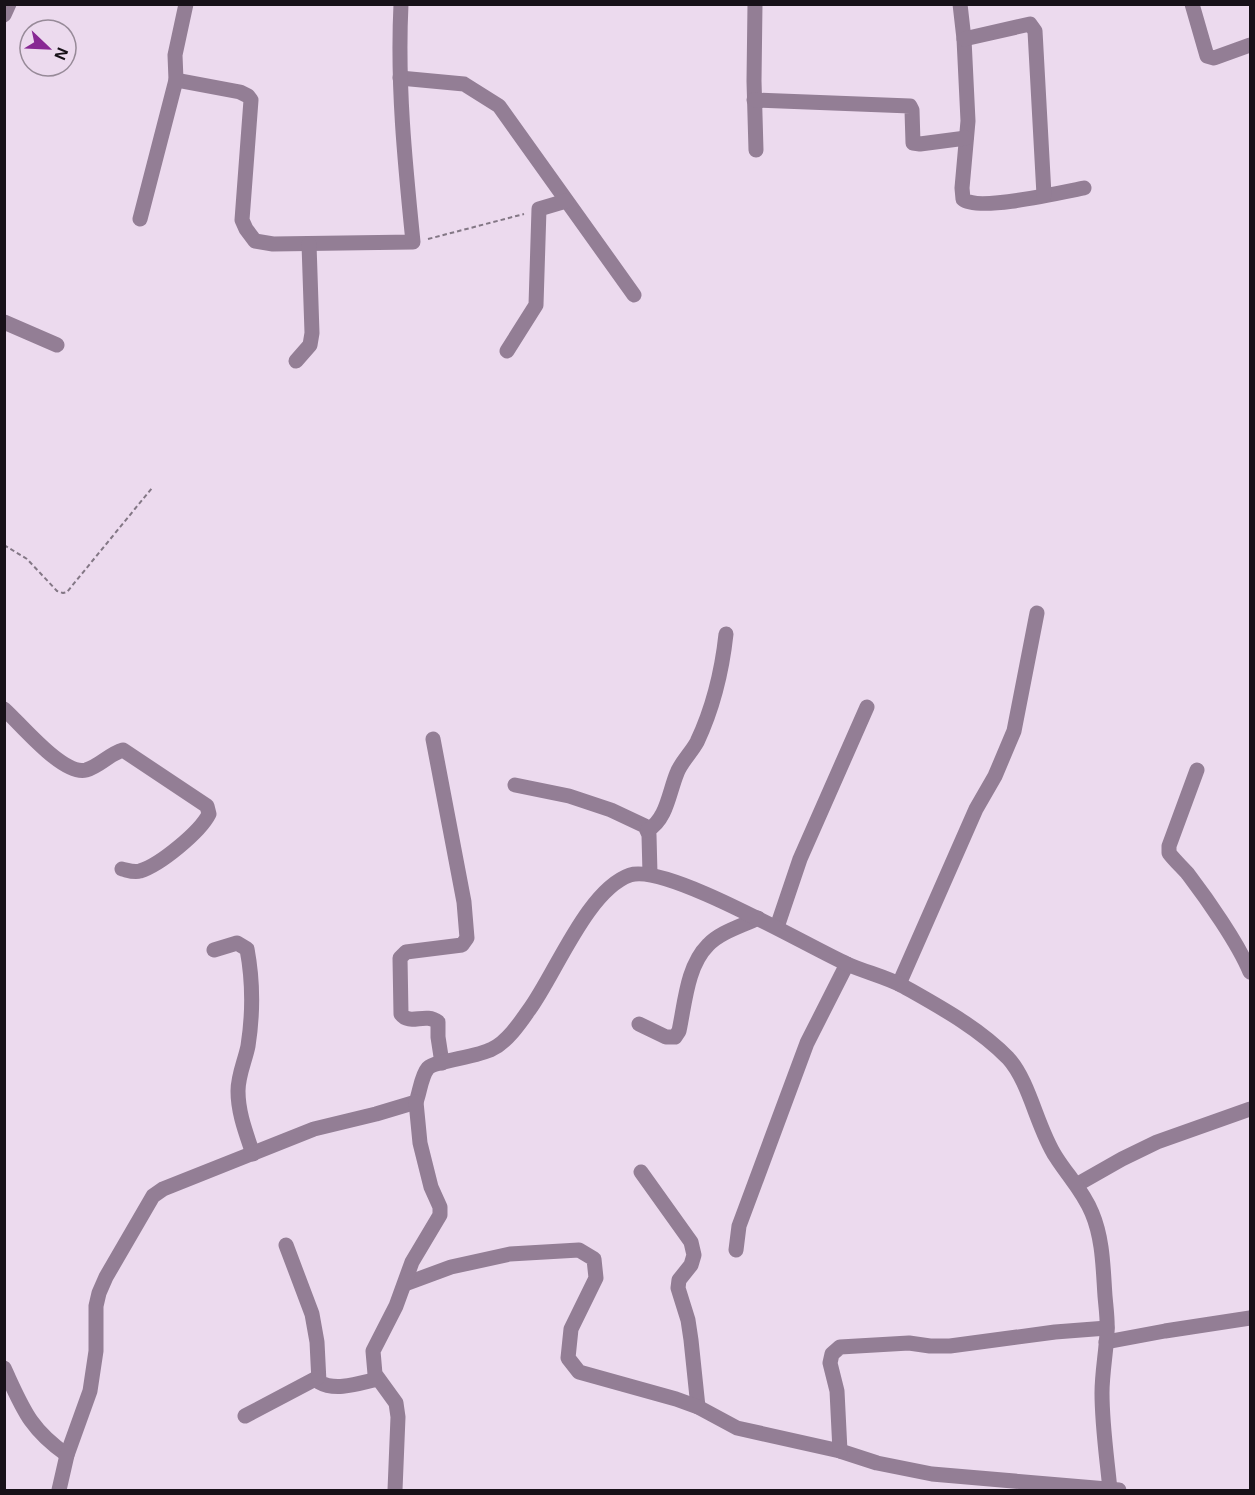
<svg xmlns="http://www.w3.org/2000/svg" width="1255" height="1495" font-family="Helvetica,sans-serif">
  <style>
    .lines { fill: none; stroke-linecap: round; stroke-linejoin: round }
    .path { stroke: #837785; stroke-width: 2; stroke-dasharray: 4.5 3; stroke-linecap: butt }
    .minor { stroke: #937e95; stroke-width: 15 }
  </style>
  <rect width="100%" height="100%" fill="#ecdaee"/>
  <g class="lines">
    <g class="path">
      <path d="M428,239L524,214"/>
      <path d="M4,545L27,559L57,591L63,593L67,592L152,488"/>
    </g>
    <g class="minor">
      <path d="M755,4L754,81L756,150"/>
      <path d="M960,4L964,39L968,121L962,188L963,199C978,212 1063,192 1084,188"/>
      <path d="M1192,4L1207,56L1214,58L1250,45"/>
      <path d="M4,15L9,4"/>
      <path d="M964,39L1030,24L1035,31L1044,195"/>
      <path d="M400,78L464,84L499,106L634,295"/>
      <path d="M176,80L240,92L248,96L251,100L242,220L246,229L255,241L273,244L413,242C405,163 397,85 401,4"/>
      <path d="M754,100L910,106L912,110L913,143L920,144L966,138"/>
      <path d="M140,219L176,80L175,55L186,4"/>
      <path d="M4,322L57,345"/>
      <path d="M507,351L536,305L539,209L566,201"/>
      <path d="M296,361L310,345L312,333L309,244"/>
      <path d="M4,709C21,724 63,776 86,770C100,766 109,754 123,750L207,806L209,814C200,832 160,865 140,871C134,873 127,870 122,869"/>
      <path d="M433,739L464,902L467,938L462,945L406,952L400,958L401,1014C410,1026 425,1012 438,1022V1037L442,1063"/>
      <path d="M1197,770L1169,846V853C1175,861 1182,867 1188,874C1207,899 1238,943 1250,972"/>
      <path d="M515,785L569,796L611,810L645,826L649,835L650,874"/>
      <path d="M648,830C667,819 669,792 677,773C681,762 691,753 697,742C713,708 722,671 726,634"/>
      <path d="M777,927L800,859L867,707"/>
      <path d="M214,950L237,943L247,949C253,981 253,1014 248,1046C245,1061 238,1075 238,1091C238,1113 246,1133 253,1154"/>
      <path d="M899,984L976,809L995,776L1014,731L1037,613"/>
      <path d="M639,1024L666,1037H675L679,1031C685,1003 687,966 708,945C720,932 742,926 758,918"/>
      <path d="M641,1172L691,1242L694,1255L691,1265L679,1280L678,1288L688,1320L691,1340L698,1407"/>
      <path d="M1078,1184L1122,1159L1157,1142L1250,1109"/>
      <path d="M286,1245L312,1314L317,1342L319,1382C336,1392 360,1383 378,1379"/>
      <path d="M736,1250L739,1226L807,1043L847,964"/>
      <path d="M405,1284L451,1267L510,1254L579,1250L594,1259L596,1278L571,1329L568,1358L579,1372L676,1399L698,1407L737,1428L840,1451L877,1463L932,1474L1119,1490"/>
      <path d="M1106,1342L1165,1331L1250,1318"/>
      <path d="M4,1368C23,1409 29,1428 67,1455"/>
      <path d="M245,1416L317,1378"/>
      <path d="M840,1451L837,1391L830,1363L832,1354L840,1347L909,1343L930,1346H950L1055,1332L1107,1328"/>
      <path d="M59,1490L67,1455L90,1391L96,1351V1306L99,1293L106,1277L153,1196L163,1189L314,1129L376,1114L416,1102C420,1092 421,1076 428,1068C435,1061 478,1057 492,1049C507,1042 520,1023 529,1010C555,975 587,890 630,875C666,863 807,946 847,964C865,972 886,977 903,986C940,1007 979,1028 1008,1058C1030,1082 1037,1128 1056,1157C1068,1176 1083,1191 1092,1213C1103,1239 1103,1268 1105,1296C1106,1308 1108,1321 1107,1333C1106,1353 1102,1373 1102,1393C1102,1426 1107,1458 1110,1490"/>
      <path d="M395,1490L398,1417L396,1403L375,1374L373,1351L396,1306L412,1262L440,1215V1207L431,1187L420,1143L416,1102"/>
    </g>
  </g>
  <rect width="1255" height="1495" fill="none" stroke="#171118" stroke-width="12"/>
  <g transform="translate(48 48) rotate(113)"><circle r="28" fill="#ecdaee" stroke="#978a98" stroke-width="1.5"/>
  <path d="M0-4.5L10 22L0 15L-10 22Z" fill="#872893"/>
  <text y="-9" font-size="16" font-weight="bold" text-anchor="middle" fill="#171118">N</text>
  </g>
</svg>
